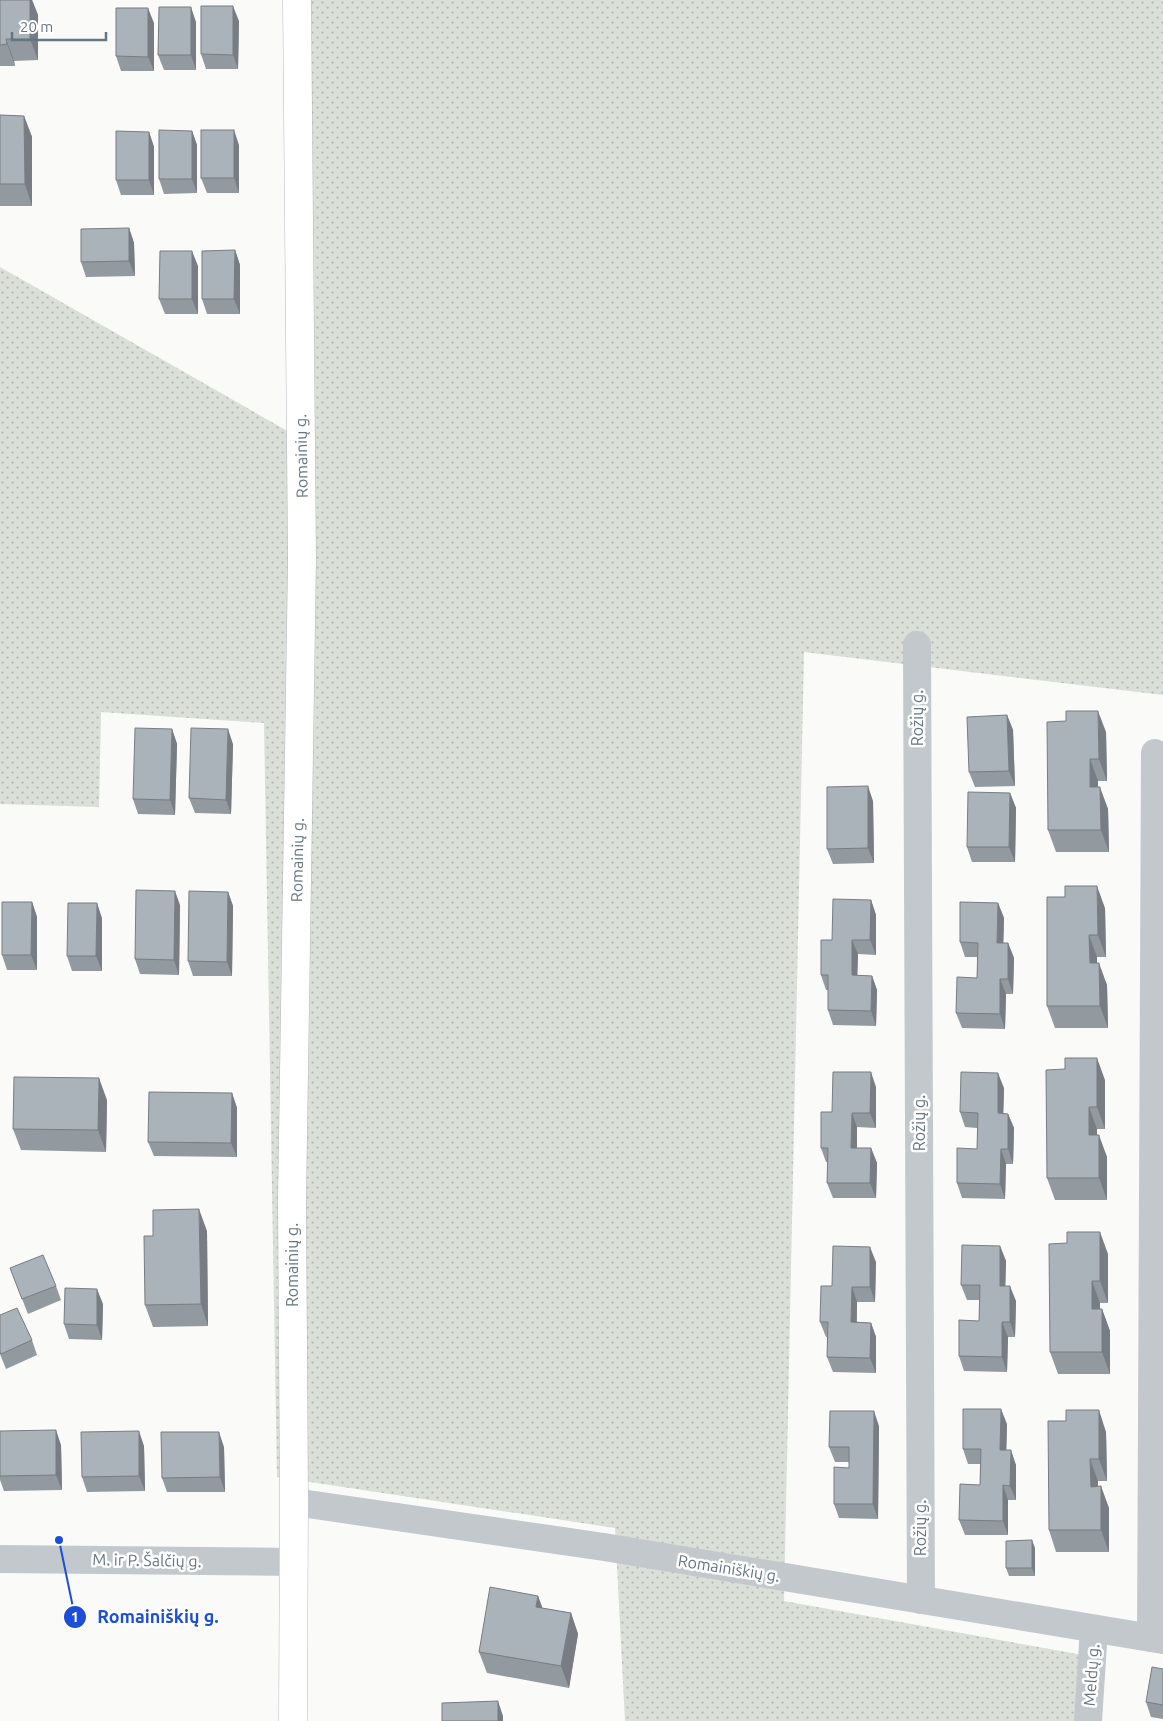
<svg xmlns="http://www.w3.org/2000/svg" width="1163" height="1721" font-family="Ubuntu,sans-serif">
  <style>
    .grass { fill: url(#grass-dots) }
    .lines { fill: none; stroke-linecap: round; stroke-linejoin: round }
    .major-casing { stroke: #b5babe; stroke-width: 29 }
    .minor { stroke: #c3c8cc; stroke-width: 28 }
    .major { stroke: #fff; stroke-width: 28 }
    .wall { fill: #929a9f }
    .shaded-wall { fill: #777d82 }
    .building { fill: #aab3b9; stroke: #777d82 }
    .labels { text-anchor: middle; stroke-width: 5; stroke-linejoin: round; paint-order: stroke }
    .street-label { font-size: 16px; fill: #657683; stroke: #fff }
    .leader { fill: none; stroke: #1d4ed8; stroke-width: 2 }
    .callout-dot { fill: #1d4ed8; stroke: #fff; stroke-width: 2 }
    .mark-label { font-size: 15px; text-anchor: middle; font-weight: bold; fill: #fff }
    .callout-label { font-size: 18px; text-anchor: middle; font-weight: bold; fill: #1d4ed8; stroke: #fff; stroke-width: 5; stroke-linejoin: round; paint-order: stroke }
  </style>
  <defs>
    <pattern id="grass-dots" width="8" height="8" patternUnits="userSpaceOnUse" patternTransform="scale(1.25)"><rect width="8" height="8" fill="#dadfd7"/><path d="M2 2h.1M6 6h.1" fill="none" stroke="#b4b9b4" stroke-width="1.8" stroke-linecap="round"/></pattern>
  </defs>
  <rect width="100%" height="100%" fill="#fafaf8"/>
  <path class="grass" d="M295,0H1163V695L804,652L784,1601L1083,1655L1078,1721H625L615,1528L277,1477L264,723L101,712L99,807L0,804V267L291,433Z"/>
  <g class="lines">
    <defs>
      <path id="major" d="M293,1721L294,1502L292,1201L302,560L297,0"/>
    </defs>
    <use href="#major" class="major-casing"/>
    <g class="minor">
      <path d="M917,645L921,1600"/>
      <path d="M294,1502L604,1547L1163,1640"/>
      <path d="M0,1559L294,1562"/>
      <path d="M1151,1638L1155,753"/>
      <path d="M1088,1721L1094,1629"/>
    </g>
    <use href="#major" class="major"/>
  </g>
  <g class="wall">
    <path d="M0,0H32L38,15V60L14,61L15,66H0Z"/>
    <path d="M239,21L238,69H206L201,54Z"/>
    <path d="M196,22V70H164L158,55Z"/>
    <path d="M154,23V71H121L116,56Z"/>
    <path d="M0,115L24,116L32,137V206H0Z"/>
    <path d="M192,131L197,145V193L164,194L159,179Z"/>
    <path d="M149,132L154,147V195H121L116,180Z"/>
    <path d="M239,145V193H207L201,178Z"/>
    <path d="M129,228L134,243L135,276L86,277L81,262Z"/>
    <path d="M235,250L240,265V314H207L202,299Z"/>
    <path d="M198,266V314H165L159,299Z"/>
    <path d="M1007,715L1013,730L1015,786L975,787L969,772Z"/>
    <path d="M172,729L177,744L175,815L138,814L133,799Z"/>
    <path d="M1106,732L1107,781H1098V787L1108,809L1109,852H1056L1048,830Z"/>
    <path d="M233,744L231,814L195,813L189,798Z"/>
    <path d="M1010,793L1016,808L1015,862H972L967,847Z"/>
    <path d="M873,801L874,863L833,864L827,849Z"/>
    <path d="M228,892L233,906L232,976H193L188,961Z"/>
    <path d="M871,900L876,915V955L858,954L857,975L872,976L877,990L876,1026L833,1025L828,1010V990H826L821,975L832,940Z"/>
    <path d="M32,902L37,917V970H7L2,955Z"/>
    <path d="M998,903L1004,918L1003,943H1008L1014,958L1013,994H1006L1005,1029L962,1028L956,1013L977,978V957H965L960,942Z"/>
    <path d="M180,905L179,975L140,974L135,959Z"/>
    <path d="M1105,908L1106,957H1097V963L1107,985L1108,1028H1055L1047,1006Z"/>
    <path d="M102,918V971H72L67,956Z"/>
    <path d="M1105,1080V1129H1097V1135L1107,1157V1200H1055L1047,1178Z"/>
    <path d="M876,1087V1128L857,1127V1148H871L877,1163L876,1198H833L827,1183L828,1162H826L821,1148L832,1112Z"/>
    <path d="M1004,1088L1003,1114H1008L1014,1128L1013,1164H1006L1005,1199L962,1198L957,1183L977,1149V1128L965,1127L960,1112Z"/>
    <path d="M232,1093L237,1108V1157L154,1156L148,1142Z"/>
    <path d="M107,1100L106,1152L21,1150L13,1129Z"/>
    <path d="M207,1231L208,1326L153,1327L145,1305L153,1236Z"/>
    <path d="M1000,1246L1006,1261L1005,1286L1016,1301L1015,1337H1008L1007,1372L964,1371L959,1356L979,1321V1300H967L961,1285Z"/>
    <path d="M1108,1254V1303H1100V1309H1102L1110,1331V1374H1058L1050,1352Z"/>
    <path d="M876,1262L875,1302H857V1322L871,1323L876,1337V1373L833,1372L827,1357V1337H826L820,1322L832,1286Z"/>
    <path d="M10,1268L56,1286L61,1300L28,1314Z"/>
    <path d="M103,1304L102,1340L69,1339L64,1324Z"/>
    <path d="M0,1315L32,1340L37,1355L6,1369L0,1354Z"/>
    <path d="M1007,1424L1006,1450L1016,1465V1500H1008V1535H965L959,1520L980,1485V1464H968L963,1449Z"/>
    <path d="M879,1426L878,1519L839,1518L834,1504L849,1468V1462H835L829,1447Z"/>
    <path d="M0,1431L61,1445L62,1490L4,1491L0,1480Z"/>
    <path d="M1106,1432L1107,1481H1098V1486L1109,1508V1552H1056L1049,1530Z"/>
    <path d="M144,1446L145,1491L87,1492L82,1477Z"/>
    <path d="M224,1447L225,1492H167L162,1478Z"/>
    <path d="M1035,1548V1576H1009L1006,1568Z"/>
    <path d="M538,1596L542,1608L571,1613L578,1634L569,1688L487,1673L479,1652Z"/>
    <path d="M1163,1669V1719L1151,1717L1146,1702Z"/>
  </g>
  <g class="shaded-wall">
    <path d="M30,0H32L38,15V60L30,39Z"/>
    <path d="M233,6L239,21L238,69L233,55Z"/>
    <path d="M191,7L196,22V70L191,55Z"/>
    <path d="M148,8L154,23V71L148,57Z"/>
    <path d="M6,39L14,61L15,66L7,44Z"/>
    <path d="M24,116L32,137V206L25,184Z"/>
    <path d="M234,130L239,145V193L234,178Z"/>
    <path d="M192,131L197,145V193L192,179Z"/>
    <path d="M149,132L154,147V195L149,180Z"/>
    <path d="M129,228L134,243L135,276L129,261Z"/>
    <path d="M235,250L240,265V314L234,299Z"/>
    <path d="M192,251L198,266V314L192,299Z"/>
    <path d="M1098,711L1106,732L1107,781L1099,759Z"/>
    <path d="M1007,715L1013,730L1015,786L1009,771Z"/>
    <path d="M172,729L177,744L175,815L170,800Z"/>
    <path d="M228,729L233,744L231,814L226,800Z"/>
    <path d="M1090,759L1098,781V809L1090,787Z"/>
    <path d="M868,786L873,801L874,863L868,848Z"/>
    <path d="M1100,787L1108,809L1109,852L1101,830Z"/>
    <path d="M1010,793L1016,808L1015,862L1009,847Z"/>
    <path d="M1097,886L1105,908L1106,957L1098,935Z"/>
    <path d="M175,891L180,905L179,975L174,960Z"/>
    <path d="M228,892L233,906L232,976L227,962Z"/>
    <path d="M871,900L876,915V955L870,940Z"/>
    <path d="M32,902L37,917V970L31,955Z"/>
    <path d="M97,903L102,918V971L96,956Z"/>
    <path d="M998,903L1004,918L1003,958L997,943Z"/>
    <path d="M1089,935L1097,957V984L1090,963Z"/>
    <path d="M852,940L858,954L857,990L852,975Z"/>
    <path d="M1008,943L1014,958L1013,994L1008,979Z"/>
    <path d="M1099,963L1107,985L1108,1028L1100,1006Z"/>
    <path d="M872,976L877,990L876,1026L871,1011Z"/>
    <path d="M1000,979L1006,994L1005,1029L1000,1014Z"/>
    <path d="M1097,1058L1105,1080V1129L1097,1107Z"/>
    <path d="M871,1072L876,1087V1128L870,1113Z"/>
    <path d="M998,1073L1004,1088L1003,1128L998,1113Z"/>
    <path d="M99,1078L107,1100L106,1152L98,1130Z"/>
    <path d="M232,1093L237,1108V1157L231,1143Z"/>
    <path d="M1089,1107L1097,1129V1157L1089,1135Z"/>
    <path d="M852,1113L857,1127V1163L851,1148Z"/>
    <path d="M1008,1114L1014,1128L1013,1164L1008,1149Z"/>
    <path d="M1099,1135L1107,1157V1200L1099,1178Z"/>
    <path d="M871,1148L877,1163L876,1198L870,1183Z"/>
    <path d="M1001,1149L1006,1164L1005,1199L1000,1184Z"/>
    <path d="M199,1209L207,1231L208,1326L201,1304Z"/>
    <path d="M1100,1232L1108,1254V1303L1100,1281Z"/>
    <path d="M1000,1246L1006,1261L1005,1301L1000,1286Z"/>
    <path d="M870,1247L876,1262L875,1302L870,1287Z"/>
    <path d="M1092,1281L1100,1303V1331L1092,1309Z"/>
    <path d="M1010,1286L1016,1301L1015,1337L1010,1322Z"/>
    <path d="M852,1287L857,1302L856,1337L851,1322Z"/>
    <path d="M97,1289L103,1304L102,1340L97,1325Z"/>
    <path d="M1102,1309L1110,1331V1374L1102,1352Z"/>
    <path d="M1002,1322L1008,1337L1007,1372L1002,1357Z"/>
    <path d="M871,1323L876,1337V1373L870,1358Z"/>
    <path d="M1001,1409L1007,1424L1006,1465L1000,1450Z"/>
    <path d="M1099,1410L1106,1432L1107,1481L1099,1459Z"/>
    <path d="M874,1411L879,1426L878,1519L873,1504Z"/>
    <path d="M56,1430L61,1445L62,1490L56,1475Z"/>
    <path d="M139,1431L144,1446L145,1491L139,1476Z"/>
    <path d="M219,1432L224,1447L225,1492L220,1477Z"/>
    <path d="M1011,1450L1016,1465V1500L1010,1486Z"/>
    <path d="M1090,1459L1098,1481V1508L1091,1487Z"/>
    <path d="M1003,1485L1008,1500V1535L1003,1521Z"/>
    <path d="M1101,1486L1109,1508V1552L1101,1530Z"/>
    <path d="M1032,1540L1035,1548V1576L1032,1568Z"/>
    <path d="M538,1596L546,1617L536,1607Z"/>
    <path d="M571,1613L578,1634L569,1688L561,1666Z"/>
    <path d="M498,1701L503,1716V1721H498Z"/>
  </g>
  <g class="building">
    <path d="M0,0H30V39H6L7,44L0,45Z"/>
    <path d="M201,6H233V55L201,54Z"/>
    <path d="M159,7H191V55H158Z"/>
    <path d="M116,8H148V57L116,56Z"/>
    <path d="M0,115L24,116L25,184H0Z"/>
    <path d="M159,130L192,131V179H159Z"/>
    <rect x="201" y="130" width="33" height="48"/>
    <path d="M116,131L149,132V180H116Z"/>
    <path d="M129,228V261L81,262V229Z"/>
    <path d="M235,250L234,299H202V251Z"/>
    <path d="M160,251H192V299H159Z"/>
    <path d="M1066,711H1098L1099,759H1090V787H1100L1101,830H1048L1047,722L1066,721Z"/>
    <path d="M1007,715L1009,771L969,772L967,717Z"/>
    <path d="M135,728L172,729L170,800L133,799Z"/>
    <path d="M191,728L228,729L226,800L189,798Z"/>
    <path d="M868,786V848L827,849V787Z"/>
    <path d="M968,792L1010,793L1009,847H967Z"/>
    <path d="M1065,886H1097L1098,935H1089L1090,963H1099L1100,1006H1047V897H1065Z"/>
    <path d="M136,890L175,891L174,960L135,959Z"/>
    <path d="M189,891L228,892L227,962L188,961Z"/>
    <path d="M833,899L871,900L870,940H852V975L872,976L871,1011L828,1010V975H821V940H832Z"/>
    <path d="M2,902H32L31,955H2Z"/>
    <path d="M960,902L998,903L997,943H1008V979H1000V1014L956,1013L957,977L977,978L978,943L960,942Z"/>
    <path d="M68,903H97L96,956H67Z"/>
    <path d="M1065,1058H1097V1107H1089V1135H1099V1178H1047L1046,1070L1065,1069Z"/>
    <path d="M833,1072H871L870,1113H852L851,1148H871L870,1183H827L828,1148H821V1112H832Z"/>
    <path d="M961,1072L998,1073V1113L1008,1114V1149H1001L1000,1184L957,1183V1148L977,1149L978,1113L960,1112Z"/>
    <path d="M14,1077L99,1078L98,1130L13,1129Z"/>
    <path d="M149,1092L232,1093L231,1143L148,1142Z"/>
    <path d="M199,1209L201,1304L145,1305L144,1236H153V1210Z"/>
    <path d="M1067,1232H1100V1281H1092V1309H1102V1352H1050L1049,1244L1067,1243Z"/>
    <path d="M962,1245L1000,1246V1286H1010V1322H1002V1357L959,1356V1320L979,1321L980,1285H961Z"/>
    <path d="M833,1246L870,1247V1287H852L851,1322L871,1323L870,1358L827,1357L828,1322H820L821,1286H832Z"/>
    <path d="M43,1255L56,1286L22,1299L10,1268Z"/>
    <path d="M65,1288L97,1289V1325L64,1324Z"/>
    <path d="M17,1308L32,1340L1,1354L0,1352V1315Z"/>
    <path d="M963,1409H1001L1000,1450H1011L1010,1486L1003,1485V1521L959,1520L960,1484L980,1485L981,1449H963Z"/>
    <path d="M1066,1410H1099V1459H1090L1091,1487L1101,1486V1530H1049L1048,1421H1066Z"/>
    <path d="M830,1411H874L873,1504H834V1467L849,1468V1447H829Z"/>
    <path d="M56,1430V1475L0,1476V1431Z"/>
    <path d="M139,1431V1476L82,1477L81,1432Z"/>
    <path d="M161,1432H219L220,1477L162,1478Z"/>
    <path d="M1032,1540V1568H1006V1541Z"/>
    <path d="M490,1587L538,1596L536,1607L571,1613L561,1666L479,1652Z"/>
    <path d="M1152,1667L1163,1669V1705L1146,1702Z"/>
    <path d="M498,1701V1721H442V1703Z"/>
  </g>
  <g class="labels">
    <g class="street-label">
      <text transform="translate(301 456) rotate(-91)" y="6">Romainių g.</text>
      <text transform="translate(917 718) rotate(-90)" y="6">Rožių g.</text>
      <text transform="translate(297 860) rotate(-89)" y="6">Romainių g.</text>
      <text transform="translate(919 1123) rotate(-90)" y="6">Rožių g.</text>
      <text transform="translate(292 1265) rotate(-90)" y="6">Romainių g.</text>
      <text transform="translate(920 1528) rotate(-90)" y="6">Rožių g.</text>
      <text transform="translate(147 1560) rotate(1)" y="6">M. ir P. Šalčių g.</text>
      <text transform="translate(729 1568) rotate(9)" y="6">Romainiškių g.</text>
      <text transform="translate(1091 1675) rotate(-86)" y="6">Meldų g.</text>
    </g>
  </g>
  <path class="leader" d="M59 1540L75 1617"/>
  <g class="callout-dot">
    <circle cx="59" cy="1540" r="5"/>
    <circle cx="75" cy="1617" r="12"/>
  </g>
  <g class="mark-label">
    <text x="75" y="1622">1</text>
  </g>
  <g class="callout-label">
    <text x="158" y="1623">Romainiškių g.</text>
  </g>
  <path d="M12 32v8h94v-8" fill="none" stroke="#657683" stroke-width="2.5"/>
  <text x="20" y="32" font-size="15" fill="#657683" stroke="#ffffff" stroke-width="4" paint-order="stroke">20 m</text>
</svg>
